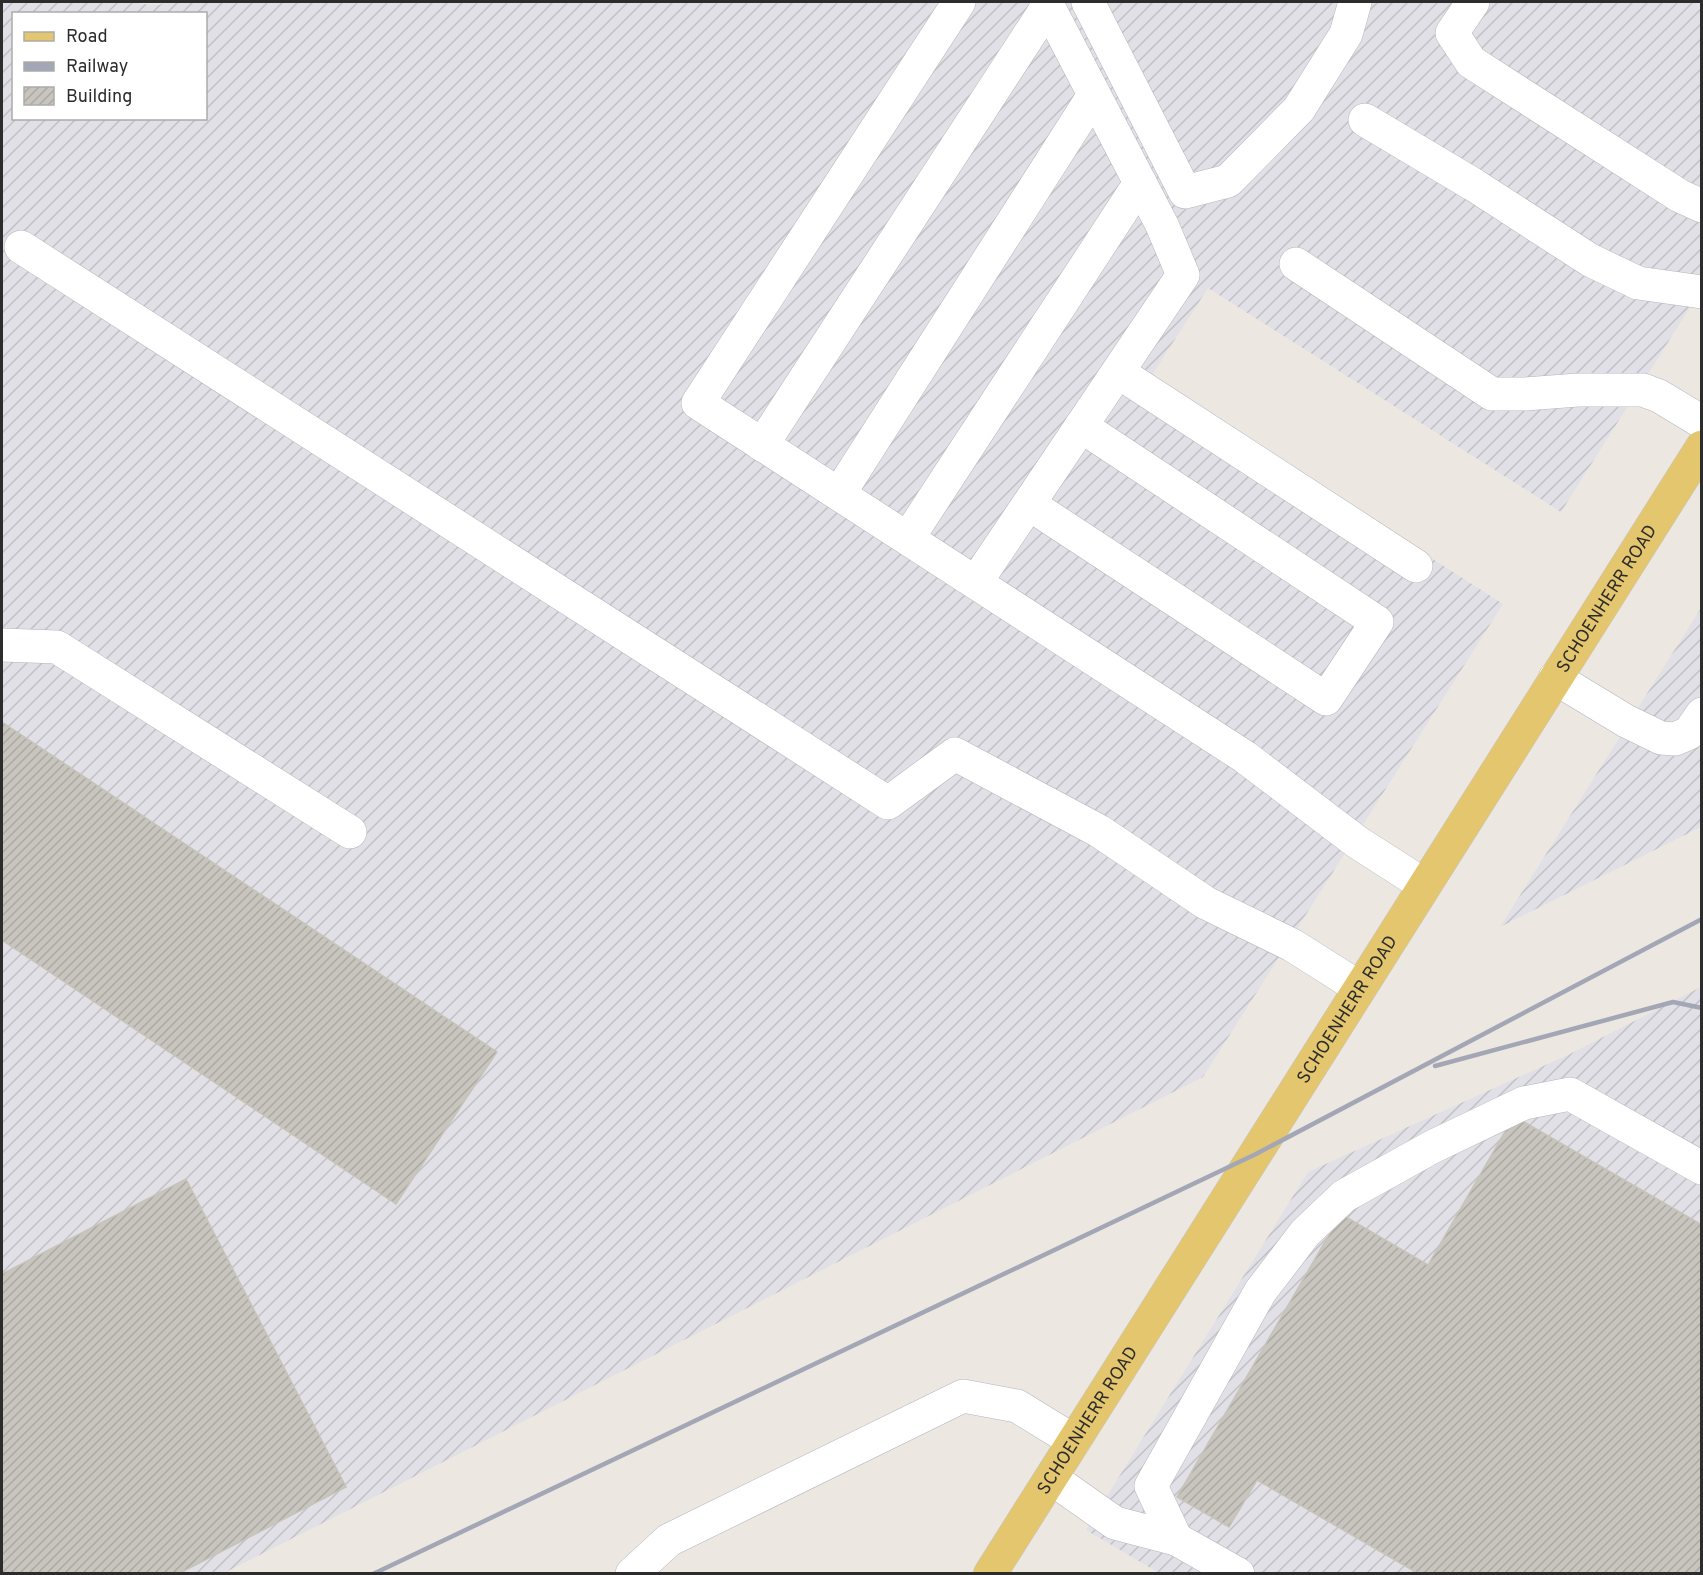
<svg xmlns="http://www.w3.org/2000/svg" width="1703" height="1575" font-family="Overpass,sans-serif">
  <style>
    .industrial { fill: url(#industrial-furrows); fill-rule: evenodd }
    .building { fill: url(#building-hatch); stroke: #c8c3ba; stroke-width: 1.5 }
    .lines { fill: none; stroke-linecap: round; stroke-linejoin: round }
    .minor-casing { stroke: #b4b6be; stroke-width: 34 }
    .major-casing { stroke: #c4c4c4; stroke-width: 34 }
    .minor { stroke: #fff; stroke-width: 33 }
    .major { stroke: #e4c66e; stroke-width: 33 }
    .rail { stroke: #a3a6b5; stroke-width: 4.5 }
    .labels { text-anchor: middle; stroke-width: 6; stroke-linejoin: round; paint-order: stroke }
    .street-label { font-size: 18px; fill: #2c2c2c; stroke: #fff }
  </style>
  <defs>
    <pattern id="industrial-furrows" width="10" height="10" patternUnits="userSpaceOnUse" patternTransform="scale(1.5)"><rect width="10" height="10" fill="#e1e0e6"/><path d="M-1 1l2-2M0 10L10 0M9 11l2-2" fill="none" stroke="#c1c0c5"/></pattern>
    <pattern id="building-hatch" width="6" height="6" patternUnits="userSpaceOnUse" patternTransform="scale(1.5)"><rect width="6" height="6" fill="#c8c5be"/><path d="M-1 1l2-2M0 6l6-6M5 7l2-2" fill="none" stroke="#aca9a3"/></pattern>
  </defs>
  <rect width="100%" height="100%" fill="#ece7e0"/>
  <g class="industrial">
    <path d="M2,2H137L141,4L159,5L165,2H1701V290L1561,512L1208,288L1150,378L1503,604L1203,1077L224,1573L2,1574ZM14,14H206V118H14Z"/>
    <path d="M1701,608V827L1500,927Z"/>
    <path d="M1701,987V1573H1159L1086,1530L1308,1172L1570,1054Z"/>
  </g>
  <g class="building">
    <path d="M2,722L497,1052L396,1204L2,940Z"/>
    <path d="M1514,1116L1702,1225V1574H1419L1257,1480L1229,1527L1177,1497L1341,1214L1428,1265Z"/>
    <path d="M186,1179L346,1487L178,1574H2V1274Z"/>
  </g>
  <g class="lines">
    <defs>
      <g id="minor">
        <path d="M959,2L698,403L1245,757L1357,842L1424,885"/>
        <path d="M1088,2L1185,192L1228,181L1299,109L1346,34L1355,2"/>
        <path d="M1473,2L1452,33L1471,62L1680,196L1702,206"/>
        <path d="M1365,120L1474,185L1590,260L1638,283L1702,292"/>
        <path d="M21,247L888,803L955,754L1099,831L1206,903L1292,945L1360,988"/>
        <path d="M1296,264L1492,394H1525L1578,390H1643L1659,396L1702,422"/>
        <path d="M1118,372L1416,566"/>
        <path d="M762,445L1048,6"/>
        <path d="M839,494L1094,95"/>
        <path d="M1029,504L1326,699L1377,622L1081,426"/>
        <path d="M908,538L1140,183"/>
        <path d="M976,582L1183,275L1162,225L1046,2"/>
        <path d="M2,645L57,647L350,832"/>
        <path d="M1555,678L1626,721L1661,738L1675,739L1689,733L1702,714"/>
        <path d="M1051,1478L1115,1523L1176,1539"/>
        <path d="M632,1574L669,1540L963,1396L1017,1406L1074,1441"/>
        <path d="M1238,1574L1176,1539L1151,1486L1260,1292L1305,1233L1344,1196L1432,1147L1524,1103L1570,1094L1702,1168"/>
      </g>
      <g id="major">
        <path id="s1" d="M990,1574L1702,447"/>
      </g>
    </defs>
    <use href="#minor" class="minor-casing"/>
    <use href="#major" class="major-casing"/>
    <use href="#minor" class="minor"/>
    <use href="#major" class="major"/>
    <g class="rail">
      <path d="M1435,1066L1673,1002L1702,1008"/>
      <path d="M373,1574L1256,1154L1702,919"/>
    </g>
  </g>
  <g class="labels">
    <g class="street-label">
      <text dy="6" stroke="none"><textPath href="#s1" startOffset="1154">SCHOENHERR ROAD</textPath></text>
      <text dy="6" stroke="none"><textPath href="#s1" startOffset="668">SCHOENHERR ROAD</textPath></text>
      <text dy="6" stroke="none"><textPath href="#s1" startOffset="182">SCHOENHERR ROAD</textPath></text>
    </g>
  </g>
  <rect width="1703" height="1575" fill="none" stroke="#2c2c2c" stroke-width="6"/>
  <rect x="12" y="12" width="195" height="108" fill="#ffffff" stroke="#ababab" stroke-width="1.5"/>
  <rect x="24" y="32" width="30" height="9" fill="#e4c66e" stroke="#ababab" stroke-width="1.5"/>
  <text x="66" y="42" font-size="18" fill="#2c2c2c">Road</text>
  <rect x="24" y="62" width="30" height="9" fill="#a3a6b5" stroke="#ababab" stroke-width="1.5"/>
  <text x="66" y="72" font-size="18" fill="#2c2c2c">Railway</text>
  <rect x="24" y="87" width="30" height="18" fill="url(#building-hatch)" stroke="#ababab" stroke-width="1.5"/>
  <text x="66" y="102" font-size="18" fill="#2c2c2c">Building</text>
</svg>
